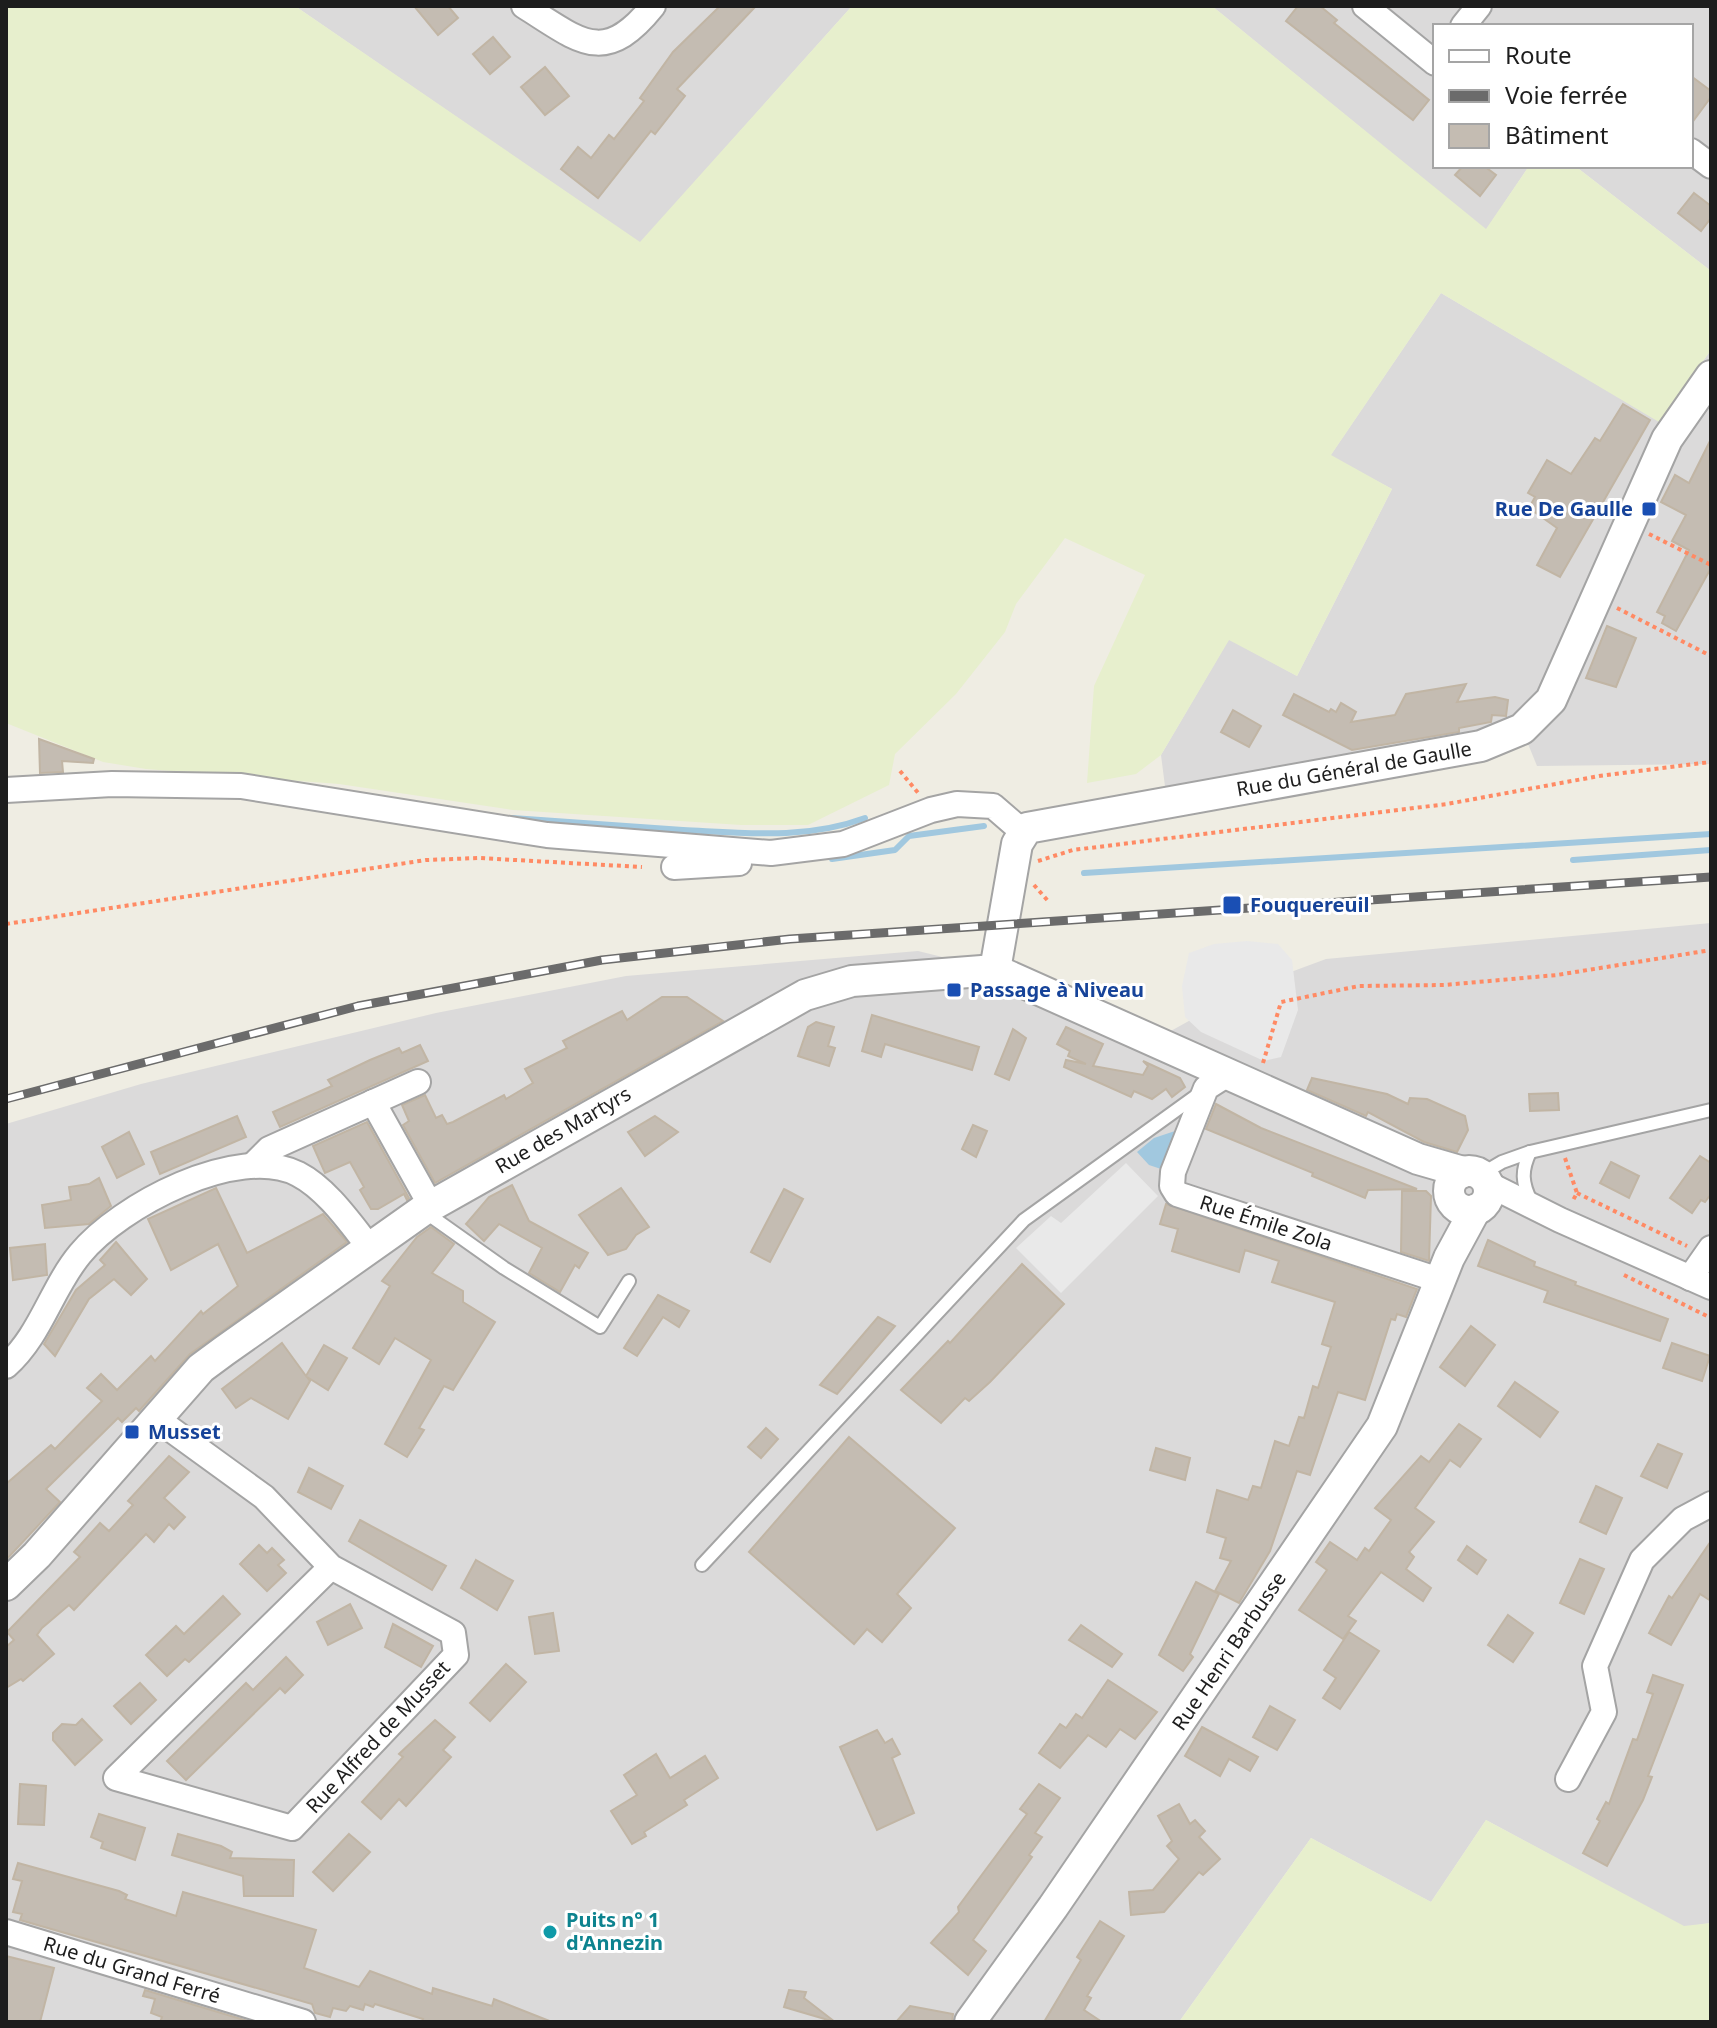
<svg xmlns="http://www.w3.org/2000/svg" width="1717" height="2028" font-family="'Noto Sans',sans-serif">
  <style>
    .residential { fill: #dbdada }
    .farmland { fill: #e7efcd }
    .parking { fill: #e9e9e9 }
    .water { fill: #a1c8df }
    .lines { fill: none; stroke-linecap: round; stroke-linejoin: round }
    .stream { stroke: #a1c8df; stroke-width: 6 }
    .building { fill: #c4bcb2; stroke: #c1b5a4; stroke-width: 2 }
    .service-casing { stroke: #a4a4a4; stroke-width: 16 }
    .minor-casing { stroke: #a4a4a4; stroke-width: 28 }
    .tertiary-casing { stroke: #a4a4a4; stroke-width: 34 }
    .path { stroke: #ff8a64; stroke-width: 4; stroke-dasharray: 4 4; stroke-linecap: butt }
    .service { stroke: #fff; stroke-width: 12 }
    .minor { stroke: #fff; stroke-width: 24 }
    .tertiary { stroke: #fff; stroke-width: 30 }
    .rail-casing { stroke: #6b6b6b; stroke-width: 9 }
    .rail { stroke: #fff; stroke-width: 6; stroke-dasharray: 18; stroke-linecap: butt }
    .transit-dot { fill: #1a4fb4; stroke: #fff; stroke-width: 3 }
    .culture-dot { fill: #0f9aa8; stroke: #fff; stroke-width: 3 }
    .labels { text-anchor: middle; stroke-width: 6; stroke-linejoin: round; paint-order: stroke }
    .transit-label { font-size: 20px; font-weight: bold; fill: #164399; stroke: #fff; text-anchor: start }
    .street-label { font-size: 20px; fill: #1d1d1d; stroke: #fff }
    .culture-label { font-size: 20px; font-weight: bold; fill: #0d838f; stroke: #fff; text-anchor: start }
  </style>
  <rect width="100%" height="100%" fill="#efede3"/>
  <g class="residential">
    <path d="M295,6H852L640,243Z"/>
    <path d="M1212,6H1711V271L1575,166H1691V26H1435V166H1529L1486,230Z"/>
    <path d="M1441,293L1659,421L1711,350V764L1537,766L1522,729L1167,802L1161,755L1229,639L1297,676L1392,489L1330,456Z"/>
    <path d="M1711,923V1923L1684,1927L1486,1820L1431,1902L1311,1838L1179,2022H6V1124L141,1084L436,1013L626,976L918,951L995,970L1151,1042L1250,987L1326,959Z"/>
  </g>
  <g class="farmland">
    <path d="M6,6H295L640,242L852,6H1212L1486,229L1529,166H1575L1711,271V350L1659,422L1441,293L1331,455L1392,489L1297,676L1229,640L1161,755L1136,774L1087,783L1094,686L1145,575L1065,538L1016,604L1005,632L956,694L895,754L889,785L808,825H741L513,810L339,784L146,769L103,762L6,723Z"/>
    <path d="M1486,1820L1684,1926L1711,1923V2022H1179L1311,1838L1431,1902Z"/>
  </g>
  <g class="parking">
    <path d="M1247,941L1278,944L1292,960L1298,1010L1281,1057L1264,1061L1201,1032L1185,1017L1182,986L1189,953L1214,944Z"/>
    <path d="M1126,1163L1158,1196L1061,1293L1016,1248L1051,1216L1061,1223Z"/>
  </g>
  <path class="water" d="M1175,1131L1167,1165L1161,1169L1149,1165L1137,1152L1154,1138Z"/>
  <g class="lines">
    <g class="stream">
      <path d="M512,818C569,822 626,826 683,830C745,833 806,840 865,818"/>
      <path d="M832,859L895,850L909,836L984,826"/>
      <path d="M1573,860L1711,850"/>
      <path d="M1084,873L1711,834"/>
    </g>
  </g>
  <g class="building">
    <path d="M414,6H448L458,18L438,35Z"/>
    <path d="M715,6H756L677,89L685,96L655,134L651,131L598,198L561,169L578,147L591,158L609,135L614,139L644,101L640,98L673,52L718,8Z"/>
    <path d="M1298,6H1320L1337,20L1334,23L1429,100L1413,120L1286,21Z"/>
    <path d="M493,37L510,57L490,74L473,54Z"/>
    <path d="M545,67L569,96L545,115L521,87Z"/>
    <path d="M1691,76L1711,91V97L1691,124Z"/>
    <path d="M1463,166H1484L1496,175L1480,196L1455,175Z"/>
    <path d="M1694,193L1711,206V218L1701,231L1678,213Z"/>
    <path d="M1623,404L1650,420L1560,577L1537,565L1557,528L1529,508L1535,497L1528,493L1547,460L1571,474L1595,438L1600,441Z"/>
    <path d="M1711,439V568L1676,631L1662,623L1665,616L1657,612L1689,550L1672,541L1686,515L1661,502L1675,475L1689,483Z"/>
    <path d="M1607,626L1636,638L1616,687L1586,678Z"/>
    <path d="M1466,684L1457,702L1495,697L1508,700L1506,716L1492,715L1491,722L1459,728V732L1352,750L1283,715L1294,694L1329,712L1331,709L1336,712L1341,703L1356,712L1351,722L1395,715L1406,694Z"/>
    <path d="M1233,710L1261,726L1249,747L1221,732Z"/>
    <path d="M39,739L94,759L93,763L62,761L63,772L40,773Z"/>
    <path d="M662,997H687L723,1021L435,1183L403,1125L409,1121L402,1105L425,1095L436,1118L442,1115L447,1124L453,1122L504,1095L506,1099L533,1083L525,1069L567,1048L563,1041L622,1011L627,1020Z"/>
    <path d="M872,1015L979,1047L972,1070L885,1044L881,1057L862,1051Z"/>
    <path d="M816,1022L834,1027L828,1046L835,1048L829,1066L798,1056L808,1027Z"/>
    <path d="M1066,1027L1103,1044L1093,1066L1143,1075L1148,1066L1143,1061L1180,1078L1185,1087L1172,1097L1166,1089L1152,1099L1134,1091L1131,1097L1064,1067L1066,1060L1086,1064L1068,1056L1070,1051L1057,1044Z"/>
    <path d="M1013,1029L1026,1038L1009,1080L995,1074Z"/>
    <path d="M420,1045L428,1061L280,1127L273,1112L332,1086L328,1080L370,1060L399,1048L402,1053Z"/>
    <path d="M1312,1078L1387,1094L1408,1104L1410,1098L1427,1099L1465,1116L1468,1130L1457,1152L1424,1142L1368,1112L1366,1116L1307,1090Z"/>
    <path d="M1558,1093L1559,1110L1530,1111L1529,1094Z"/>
    <path d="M1216,1104L1261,1128L1417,1189L1368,1190L1365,1198L1312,1176L1313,1173L1206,1129Z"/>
    <path d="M237,1116L246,1137L160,1174L151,1152Z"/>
    <path d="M655,1116L678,1132L645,1156L628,1132Z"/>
    <path d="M367,1122L409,1198L407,1200L404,1194L378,1209H371L360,1190L364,1187L350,1162L325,1173L313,1146Z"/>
    <path d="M973,1125L987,1131L976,1157L962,1149Z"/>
    <path d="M129,1132L144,1164L117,1178L102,1147Z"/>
    <path d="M1700,1156L1711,1163V1194L1705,1202L1701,1200L1692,1213L1670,1198Z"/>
    <path d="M1611,1162L1639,1176L1629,1198L1600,1183Z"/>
    <path d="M99,1178L111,1206L89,1224L45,1228L42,1205L71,1200L69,1187L89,1184Z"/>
    <path d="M512,1185L529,1221L588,1253L579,1268L575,1265L560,1292L529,1273L542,1248L499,1224L484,1241L466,1224L489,1197Z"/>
    <path d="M216,1188L247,1253L323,1214L347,1242L190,1354L139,1411L136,1408L122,1422L118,1418L46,1489L60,1502L6,1560V1484L51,1445L55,1449L102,1401L87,1388L101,1374L117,1390L151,1356L155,1361L201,1311L203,1314L238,1286L218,1244L171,1270L148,1219Z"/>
    <path d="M621,1188L649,1227L636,1235L626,1249L608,1255L579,1215Z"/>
    <path d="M784,1189L803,1199L770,1262L751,1252Z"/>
    <path d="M1402,1191H1426L1431,1196L1429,1261L1401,1252Z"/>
    <path d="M1166,1204L1417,1289L1406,1317L1397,1314L1395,1320L1391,1319L1365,1400L1338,1392L1310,1475L1297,1471L1270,1551L1239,1603L1215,1591L1231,1561L1220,1558L1226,1538L1207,1532L1217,1490L1248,1500L1253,1486L1261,1488L1275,1441L1289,1446L1299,1417L1304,1418L1313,1386L1318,1388L1331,1347L1322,1344L1335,1302L1272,1282L1279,1261L1245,1250L1239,1272L1172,1251L1178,1229L1160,1224Z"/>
    <path d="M431,1227L454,1244L432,1273L463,1291V1302L495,1322L453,1390L444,1386L419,1428L424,1430L407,1457L385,1444L431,1360L395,1338L379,1364L353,1348L390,1286L382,1281L417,1237Z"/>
    <path d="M1488,1240L1535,1262L1534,1266L1576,1282L1575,1285L1668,1319L1660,1341L1544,1302L1548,1291L1478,1266Z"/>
    <path d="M116,1242L147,1279L131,1295L114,1279L89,1299L55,1356L44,1344L76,1290L105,1265L100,1260Z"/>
    <path d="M45,1244L47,1275L13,1280L10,1248Z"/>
    <path d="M1022,1264L1064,1304L990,1382L969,1401L965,1398L941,1423L901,1390L948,1341L950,1343Z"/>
    <path d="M658,1295L689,1311L679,1327L663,1317L637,1356L624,1348Z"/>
    <path d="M878,1317L895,1326L837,1394L820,1385Z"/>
    <path d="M1471,1326L1495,1345L1465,1386L1440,1367Z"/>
    <path d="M282,1343L306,1376L324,1345L347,1358L328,1390L307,1377L310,1381L288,1419L251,1398L236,1408L222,1389Z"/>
    <path d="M1672,1343L1710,1356L1702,1381L1663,1368Z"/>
    <path d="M1515,1382L1558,1412L1540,1437L1498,1406Z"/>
    <path d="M1459,1424L1481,1439L1460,1467L1450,1460L1415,1508L1434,1522L1409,1552L1414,1557L1406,1569L1431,1588L1423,1601L1381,1572L1348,1616L1356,1621L1343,1639L1299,1610L1327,1570L1316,1562L1330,1542L1357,1560L1365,1548L1369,1551L1391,1520L1375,1508L1421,1456L1429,1462Z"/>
    <path d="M766,1428L778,1439L761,1458L748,1447Z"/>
    <path d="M849,1437L955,1528L897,1594L911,1608L882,1642L867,1629L854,1644L749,1552Z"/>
    <path d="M1658,1444L1682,1454L1667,1488L1641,1476Z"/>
    <path d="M1156,1448L1190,1458L1185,1480L1150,1470Z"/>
    <path d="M169,1456L189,1472L164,1498L185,1517L174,1529L169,1524L154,1542L146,1534L74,1610L69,1605L42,1628L37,1635L54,1654L23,1681L21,1679L6,1688V1647L14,1640L7,1632L80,1557L74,1552L100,1523L109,1531L133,1505L128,1501Z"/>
    <path d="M309,1468L343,1486L331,1509L298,1492Z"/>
    <path d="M1596,1486L1622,1498L1606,1534L1580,1522Z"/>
    <path d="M360,1520L446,1566L432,1590L349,1541Z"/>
    <path d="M1711,1541V1601L1700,1594L1671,1645L1649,1633L1669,1596L1672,1598Z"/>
    <path d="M259,1545L267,1553L272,1548L284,1560L278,1565L286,1573L267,1591L240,1564Z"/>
    <path d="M1467,1546L1486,1560L1477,1574L1458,1560Z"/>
    <path d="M1580,1559L1604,1569L1584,1614L1560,1603Z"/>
    <path d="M476,1560L513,1581L497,1610L461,1588Z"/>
    <path d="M1196,1582L1219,1594L1190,1654L1193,1657L1183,1671L1159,1655Z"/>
    <path d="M223,1596L240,1614L189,1662L185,1659L167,1676L146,1655L176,1626L184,1634Z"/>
    <path d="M350,1604L362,1628L328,1645L317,1622Z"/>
    <path d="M553,1613L559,1651L535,1654L529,1617Z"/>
    <path d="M1508,1615L1533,1633L1513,1662L1488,1645Z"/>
    <path d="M393,1624L433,1646L421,1667L385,1647Z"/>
    <path d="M1081,1625L1122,1654L1112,1667L1069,1640Z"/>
    <path d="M1349,1632L1379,1651L1340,1709L1323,1698L1336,1678L1324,1670Z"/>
    <path d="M286,1657L303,1675L285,1693L280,1688L186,1780L167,1761L246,1683L253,1690Z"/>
    <path d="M506,1664L526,1682L490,1721L470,1703Z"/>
    <path d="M1653,1675L1683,1685L1648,1776L1652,1777L1643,1800L1607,1866L1583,1853L1600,1821L1597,1819L1606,1802L1609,1804L1633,1739L1637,1740L1653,1694L1647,1692Z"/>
    <path d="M1108,1680L1157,1712L1135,1739L1120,1729L1106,1747L1088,1735L1060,1768L1039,1753L1060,1724L1066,1728L1076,1714L1082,1718Z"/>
    <path d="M140,1683L156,1700L131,1724L114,1706Z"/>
    <path d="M1270,1706L1295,1720L1277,1750L1253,1737Z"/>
    <path d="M82,1719L102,1740L75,1765L53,1740V1733L62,1724L76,1725Z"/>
    <path d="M435,1720L455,1737L443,1750L451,1757L406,1806L399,1799L381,1819L362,1802L403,1757L399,1754Z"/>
    <path d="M1202,1727L1258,1757L1250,1771L1229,1759L1220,1776L1185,1756Z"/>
    <path d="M877,1730L885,1743L892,1739L900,1754L892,1758L914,1813L877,1830L840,1747Z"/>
    <path d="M656,1754L670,1778L705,1756L718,1778L684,1800L687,1805L644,1832L646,1836L632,1844L611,1811L637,1795L624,1775Z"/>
    <path d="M20,1784L46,1786L44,1825L18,1824Z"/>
    <path d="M1039,1784L1060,1798L1035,1833L1042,1837L1029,1855L1032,1857L973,1940L986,1951L968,1975L931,1943L959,1912L958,1907L1027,1814L1020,1809Z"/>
    <path d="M1179,1804L1190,1824L1195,1820L1205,1831L1199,1837L1220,1859L1203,1875L1199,1872L1164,1912L1131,1915L1129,1892L1153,1890L1179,1859L1167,1846L1172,1841L1158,1816Z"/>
    <path d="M99,1814L145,1828L135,1860L101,1848L103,1842L91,1837Z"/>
    <path d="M178,1834L221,1846L232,1852L230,1858L294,1860L293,1896H244L243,1876L172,1855Z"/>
    <path d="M349,1834L370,1852L333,1891L313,1872Z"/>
    <path d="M18,1863L119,1891L127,1895L125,1899L176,1916L183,1892L316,1930L304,1968L359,1987L370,1971L432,1994L433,1988L492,2006L494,1999L552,2022H422L423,2019L375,2004L373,2007L365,2004L363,2010L350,2006L346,2011L333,2008L330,2017L315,2013L312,2004L20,1920L22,1914L13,1912L22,1881L13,1879Z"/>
    <path d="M1100,1921L1124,1936L1087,1996L1091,1998L1084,2010L1102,2022H1044L1081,1960L1077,1957Z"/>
    <path d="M6,1956L54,1968L40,2022H6Z"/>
    <path d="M145,1990L251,2022H160L162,2017L151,2013L155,1999L143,1996Z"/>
    <path d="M789,1990L806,1992L804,1998L835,2022L784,2007Z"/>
    <path d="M910,2006L953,2014L952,2022H896Z"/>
  </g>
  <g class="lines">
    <defs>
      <g id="service">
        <path d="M1530,1152C1521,1171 1522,1183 1531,1201"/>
        <path d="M1480,1175L1502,1162L1530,1152L1711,1110"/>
        <path d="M425,1212L504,1268L600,1327L629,1281"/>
        <path d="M702,1565L1024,1220L1200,1093"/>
      </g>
      <g id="minor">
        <path d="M524,6C580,41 604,67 653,6"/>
        <path d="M1365,6L1435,63"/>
        <path d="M1463,26L1479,6"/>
        <path d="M1691,151L1711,166"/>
        <path d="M6,790L112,784L241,786L547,835L771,853L843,844L931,810L957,804L993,806L1023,832"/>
        <path d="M674,867L739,863"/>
        <path d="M1228,1074L1206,1088L1173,1172L1172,1186L1177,1194L1442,1281"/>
        <path d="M373,1102L431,1206"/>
        <path d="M255,1163L269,1149L418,1082"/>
        <path d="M1488,1184L1560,1220L1711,1287"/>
        <path d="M1690,1278L1711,1248"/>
        <path d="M6,1366C41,1335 51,1289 80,1254C119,1206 238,1143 298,1174C327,1189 350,1223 370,1248"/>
        <path d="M158,1420L264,1497L331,1567L453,1633L456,1655L292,1828L116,1778L331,1567"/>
        <path d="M1568,1779L1604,1712L1595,1666L1642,1560L1683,1519L1711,1504"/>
        <path d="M6,1932L303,2022"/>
      </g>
      <g id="tertiary">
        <path d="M995,970L1017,844L1027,828L1481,746L1522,729L1551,700L1667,439L1711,376"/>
        <circle cx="1469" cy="1191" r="20"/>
        <path d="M6,1585L37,1555L201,1368L224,1351L422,1211L805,995L852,981L995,970L1418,1159L1463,1172"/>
        <path d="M970,2022L1053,1907L1382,1426L1449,1258L1475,1210"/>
      </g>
    </defs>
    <use href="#service" class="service-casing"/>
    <use href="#minor" class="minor-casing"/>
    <use href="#tertiary" class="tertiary-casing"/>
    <g class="path">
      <path d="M1649,534L1711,565"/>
      <path d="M1617,608L1711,656"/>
      <path d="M900,771L919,794"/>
      <path d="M1038,861L1073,850L1447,804L1599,776L1711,762"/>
      <path d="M1034,885L1048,901"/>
      <path d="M6,924L426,860L479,858L642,867"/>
      <path d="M1263,1063L1281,1002L1359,986L1444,985L1557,975L1711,950"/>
      <path d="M1565,1158L1577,1193L1572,1202"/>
      <path d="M1577,1193L1687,1246"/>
      <path d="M1624,1275L1711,1318"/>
    </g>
    <use href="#service" class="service"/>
    <use href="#minor" class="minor"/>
    <use href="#tertiary" class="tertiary"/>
    <defs>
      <path id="rail" d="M6,1099L358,1006L602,960L790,939L1711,877"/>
    </defs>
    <use href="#rail" class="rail-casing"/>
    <use href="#rail" class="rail"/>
  </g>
  <g class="transit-dot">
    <rect x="1641" y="501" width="16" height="16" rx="4"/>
    <rect x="1222" y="895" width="20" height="20" rx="4"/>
    <rect x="946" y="982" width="16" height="16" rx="4"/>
    <rect x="124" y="1424" width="16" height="16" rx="4"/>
  </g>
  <circle class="culture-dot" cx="550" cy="1932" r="8"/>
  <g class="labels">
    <g class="transit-label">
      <text x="1633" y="516" text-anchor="end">Rue De Gaulle</text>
      <text x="1250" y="912">Fouquereuil</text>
      <text x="970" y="997">Passage à Niveau</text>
      <text x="148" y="1439">Musset</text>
    </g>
    <g class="street-label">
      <text transform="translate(1354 769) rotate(-10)" y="7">Rue du Général de Gaulle</text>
      <text transform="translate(563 1130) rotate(-30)" y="7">Rue des Martyrs</text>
      <text transform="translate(1266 1223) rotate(18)" y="7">Rue Émile Zola</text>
      <text transform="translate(1229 1651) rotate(-56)" y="7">Rue Henri Barbusse</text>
      <text transform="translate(378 1737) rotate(-47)" y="7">Rue Alfred de Musset</text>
      <text transform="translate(132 1970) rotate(17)" y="7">Rue du Grand Ferré</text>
    </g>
    <g class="culture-label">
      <text x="566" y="1927">Puits n° 1<tspan x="566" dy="23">d'Annezin</tspan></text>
    </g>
  </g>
  <rect width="1717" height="2028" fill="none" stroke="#1d1d1d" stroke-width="16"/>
  <rect x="1433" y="24" width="260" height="144" fill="#ffffff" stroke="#a5a5a5" stroke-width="2"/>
  <rect x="1449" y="50" width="40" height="12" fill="#ffffff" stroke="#a5a5a5" stroke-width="2"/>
  <text x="1505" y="64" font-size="24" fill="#1d1d1d">Route</text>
  <rect x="1449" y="90" width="40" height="12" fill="#6b6b6b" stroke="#a5a5a5" stroke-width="2"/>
  <text x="1505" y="104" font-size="24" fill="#1d1d1d">Voie ferrée</text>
  <rect x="1449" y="124" width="40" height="24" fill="#c4bcb2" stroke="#a5a5a5" stroke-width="2"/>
  <text x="1505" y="144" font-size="24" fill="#1d1d1d">Bâtiment</text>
</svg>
